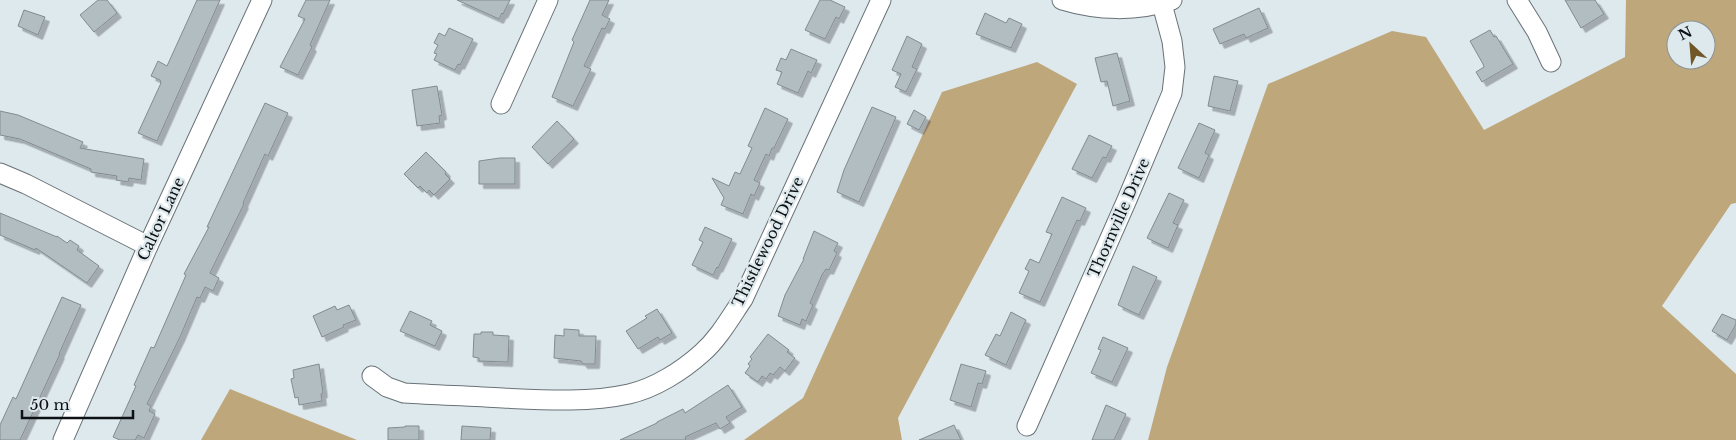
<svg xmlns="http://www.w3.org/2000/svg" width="1736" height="440" font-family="'Libre Baskerville',serif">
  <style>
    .forest { fill: #bfa77c; fill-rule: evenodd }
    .building { fill: #b2bdc2; stroke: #818b90; filter: url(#shadow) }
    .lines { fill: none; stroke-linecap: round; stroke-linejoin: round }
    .minor-casing { stroke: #697377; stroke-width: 21 }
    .minor { stroke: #fff; stroke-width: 19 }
    .labels { text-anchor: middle; stroke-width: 4.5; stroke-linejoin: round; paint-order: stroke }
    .street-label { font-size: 15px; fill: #0d1113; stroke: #dee9ee }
  </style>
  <defs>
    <filter id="shadow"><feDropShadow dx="4.5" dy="4.5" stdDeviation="0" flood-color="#0004"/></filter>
  </defs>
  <rect width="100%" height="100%" fill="#dee9ee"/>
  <g class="forest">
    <path d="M1626,0H1736V203L1731,204L1662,306L1736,374V440H1148L1167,367L1268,84L1392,31L1426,37L1484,130L1625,57ZM1676,30H1706V60H1676Z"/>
    <path d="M1037,62L1077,84L898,418L902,440H744L803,398L942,92Z"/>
    <path d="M230,389L357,440H201Z"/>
  </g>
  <g class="building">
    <path d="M98,0H107L117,13L94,32L80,15Z"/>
    <path d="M197,0H220L157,141L138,133L161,83L160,80L151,76L158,61L167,66Z"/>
    <path d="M306,0H330L310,45L312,47L298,75L280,67L305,19L298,16Z"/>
    <path d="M457,0H510L503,14L502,13L499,19Z"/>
    <path d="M590,0H609L602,15L610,19L605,29L602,28L584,66L591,69L573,106L552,97L574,42L572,40Z"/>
    <path d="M820,0H830L845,7L839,19L836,17L825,39L805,30Z"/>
    <path d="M1565,0H1595L1604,14L1581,28Z"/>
    <path d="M1259,8L1268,28L1246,38L1244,34L1220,44L1213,29Z"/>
    <path d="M24,10L45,17L38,35L18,26Z"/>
    <path d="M985,13L1006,23L1009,18L1022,24L1011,48L976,34Z"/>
    <path d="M449,28L473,39L460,65L458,64L455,70L434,60L437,54L434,53L438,45L434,43L439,33L445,36Z"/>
    <path d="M1490,30L1494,37L1496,36L1513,64L1482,82L1476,72L1484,67L1483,64L1470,41Z"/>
    <path d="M907,36L922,44L912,67L917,69L906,92L895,87L901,74L892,70Z"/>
    <path d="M791,49L817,60L811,73L808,71L798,93L777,84L782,72L776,70L781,58L786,60Z"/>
    <path d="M1117,53L1130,101L1113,106L1107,81L1101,82L1095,58Z"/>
    <path d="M1214,76L1238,81L1230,111L1208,106Z"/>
    <path d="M437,86L442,115L439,116L440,123L417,126L412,90Z"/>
    <path d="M265,103L288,113L268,156L265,154L243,203L244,204L210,273L219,278L213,291L205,287L200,298L197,297L180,337L147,404L151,406L149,411L155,414L144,438L138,435L135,440H120L113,437L136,386L134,385L151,347L154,348L186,275L184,274L209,227H207Z"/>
    <path d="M872,107L896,117L859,202L837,192L844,170Z"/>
    <path d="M765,108L788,119L774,148H772L769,156L766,154L754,180L760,183L754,196L751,194L743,214L721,205L724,198L712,178L729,186L735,172L740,174L752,148L748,146Z"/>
    <path d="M914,110L926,117L919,130L907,124Z"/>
    <path d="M0,111L18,115L83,142L80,148L144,159L141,180L129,178L128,182L116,180L117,176L91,172V169L20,139L0,135Z"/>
    <path d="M557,121L574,139L548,164L532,147Z"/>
    <path d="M1199,123L1215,130L1205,153L1209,155L1199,178L1178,168Z"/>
    <path d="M1089,135L1112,146L1106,158L1103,157L1092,178L1072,169Z"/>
    <path d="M426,152L446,172L445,174L450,179L434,195L429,190L427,193L420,186L418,188L404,174Z"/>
    <path d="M500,158H515V184H479V161Z"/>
    <path d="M1169,193L1184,200L1173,223L1178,225L1168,248L1147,238Z"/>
    <path d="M1062,197L1086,208L1080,221L1077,220L1040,302L1019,293L1029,271L1025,269L1030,259L1039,263L1052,234L1046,232Z"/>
    <path d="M0,213L57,237V236L67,243L70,240L79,246L77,250L99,266L87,283L36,248L35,250L0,235Z"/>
    <path d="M705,227L732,239L718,268L717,267L713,275L692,265L703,242L699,240Z"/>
    <path d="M814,231L838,243L834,251L837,253L829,270L826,269L822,275L810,303L813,305L806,321L802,319L800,325L778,316L785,295L804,259H803Z"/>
    <path d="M1133,266L1157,277L1139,315L1118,305Z"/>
    <path d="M62,297L81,305L59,354H60L20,440H0V425L13,397L16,399Z"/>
    <path d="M349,305L356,320L343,325L344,327L322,337L313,316L335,306L337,310Z"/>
    <path d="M657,309L672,333L660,340L658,337L638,349L626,331L647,318L645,316Z"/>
    <path d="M410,311L432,321L430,325L442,331L435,346L400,331Z"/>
    <path d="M1011,312L1026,320L1006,365L985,355L996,334L1000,336Z"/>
    <path d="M1722,314L1736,320V324L1727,340L1712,331Z"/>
    <path d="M564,329L579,330V336H596L595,364H583L581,361L554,358L555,335L564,336Z"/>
    <path d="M481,332H493V335L509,336L508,362L479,361V358L473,357L474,334H481Z"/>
    <path d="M768,334L789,350L787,352L795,358L785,371L780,367L773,375L770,373L766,379L762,376L758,382L745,373L750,366L748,364L752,359L750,357Z"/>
    <path d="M1103,337L1128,348L1112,382L1091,373L1101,350L1098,349Z"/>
    <path d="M319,364L323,393L321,394L322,401L299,405L298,397L295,398L291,379L294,378L293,370Z"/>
    <path d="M961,364L986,371L982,384L978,383L971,407L950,400Z"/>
    <path d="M728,385L742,407L726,417L730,423L720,429L716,423L685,437L686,440H620L657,423V422L683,409L685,413Z"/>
    <path d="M1106,405L1126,414L1114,440H1092Z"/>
    <path d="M954,425L961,440H919Z"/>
    <path d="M405,426H419V440H388V428L405,427Z"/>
    <path d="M462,426L491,428L490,440H461Z"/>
  </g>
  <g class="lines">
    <defs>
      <g id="minor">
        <path d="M1062,0C1098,11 1137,12 1172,0"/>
        <path d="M1517,0L1537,32L1551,62"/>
        <path d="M501,104L548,0"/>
        <path d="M0,173L26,184L148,246"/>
        <path d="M372,376L387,387L404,393C437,395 470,396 503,398C544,400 588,403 629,394C655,388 682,371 702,353C719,338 730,318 743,299L881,0"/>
        <path d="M1027,426L1126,202L1172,93L1175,67L1172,41L1162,4"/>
        <path d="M63,440L148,246L262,0"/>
      </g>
    </defs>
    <use href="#minor" class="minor-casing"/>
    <use href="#minor" class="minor"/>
  </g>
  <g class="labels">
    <g class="street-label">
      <text transform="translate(1119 218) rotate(-66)" y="5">Thornville Drive</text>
      <text transform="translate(161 219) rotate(-65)" y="5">Caltor Lane</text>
      <text transform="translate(768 242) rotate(-64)" y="5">Thistlewood Drive</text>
    </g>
  </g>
  <g transform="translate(1691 45) rotate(334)"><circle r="24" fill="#dee9ee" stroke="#8a9396"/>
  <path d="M0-4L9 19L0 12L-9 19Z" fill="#705728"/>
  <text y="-8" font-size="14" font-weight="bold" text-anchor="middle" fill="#0d1113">N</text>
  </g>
  <path d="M22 410v8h111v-8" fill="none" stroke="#0d1113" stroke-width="2.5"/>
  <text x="30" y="410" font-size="15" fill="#0d1113" stroke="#dee9ee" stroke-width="4" paint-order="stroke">50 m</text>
</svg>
